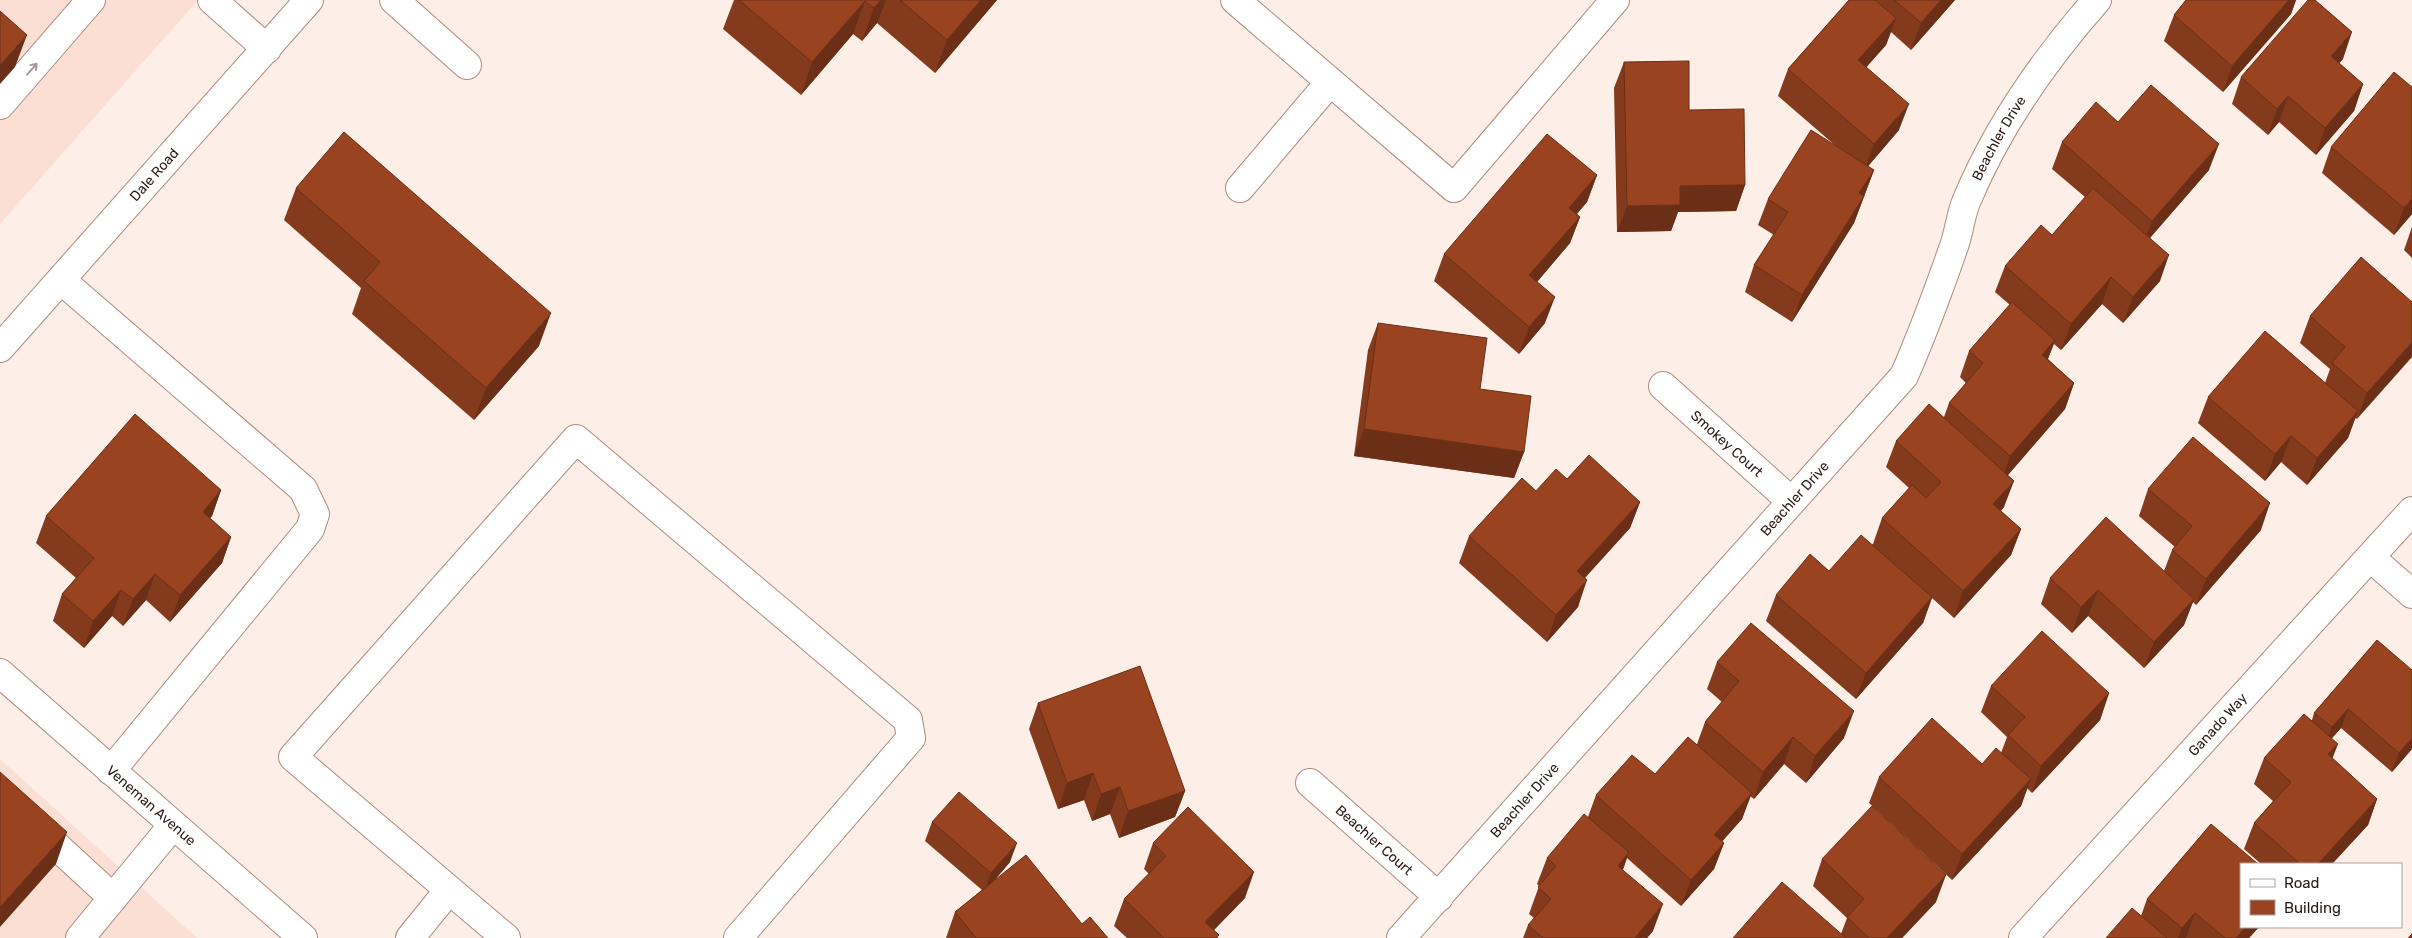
<svg xmlns="http://www.w3.org/2000/svg" width="2412" height="938" font-family="Rubik,sans-serif">
  <style>
    .built { fill: #fbdfd5 }
    .lines { fill: none; stroke-linecap: round; stroke-linejoin: round }
    .minor-casing { stroke: #ad8b7e; stroke-width: 30 }
    .major-casing { stroke: #ad8b7e; stroke-width: 30 }
    .minor { stroke: #fff; stroke-width: 28 }
    .major { stroke: #fff; stroke-width: 28 }
    .wall { fill: #843a1c }
    .shaded-wall { fill: #6b2f17 }
    .building { fill: #994321; stroke: #6b2f17 }
    .oneway { stroke: #9e9896 }
    .labels { text-anchor: middle; stroke-width: 5; stroke-linejoin: round; paint-order: stroke }
    .street-label { font-size: 14px; fill: #281b16; stroke: #fff }
  </style>
  <rect width="100%" height="100%" fill="#fdeee8"/>
  <g class="built">
    <path d="M0,0H198L0,224Z"/>
    <path d="M0,759L197,938H0Z"/>
  </g>
  <g class="lines">
    <defs>
      <g id="minor">
        <path d="M212,0L267,49"/>
        <path d="M394,0L467,65"/>
        <path d="M1235,0L1454,188L1615,0"/>
        <path d="M0,105L91,0"/>
        <path d="M1240,188L1330,82"/>
        <path d="M61,280L303,489L315,514L310,529L111,771"/>
        <path id="s1" d="M1663,386L1791,501"/>
        <path d="M2371,558L2412,594"/>
        <path id="s2" d="M0,673L303,938"/>
        <path id="s3" d="M1310,783L1439,897"/>
        <path d="M0,794L113,898"/>
        <path d="M80,938L173,825"/>
        <path d="M410,938L449,890"/>
        <path d="M506,938L293,757L576,439L908,720L911,738L738,938"/>
        <path id="s4" d="M1401,938L1904,376C1922,335 1938,292 1953,249C1959,234 1960,217 1966,202C1997,127 2044,60 2097,0"/>
        <path id="s5" d="M2023,938L2412,511"/>
      </g>
      <g id="major">
        <path id="s6" d="M0,348L309,0"/>
      </g>
    </defs>
    <use href="#minor" class="minor-casing"/>
    <use href="#major" class="major-casing"/>
    <use href="#minor" class="minor"/>
    <use href="#major" class="major"/>
  </g>
  <g class="wall">
    <path d="M734,0H997L935,73L877,23L862,41L853,34L801,95L723,29Z"/>
    <path d="M1849,0H1955L1911,50L1891,32L1886,45L1866,67L1899,130L1868,166L1874,170L1854,223L1792,322L1745,292L1754,265L1774,235L1758,225L1768,199L1837,147L1778,96L1788,69Z"/>
    <path d="M2186,0H2296L2291,14L2223,92L2164,41L2174,15Z"/>
    <path d="M2343,59L2339,63L2363,84L2354,111L2316,155L2279,122L2268,135L2232,104L2241,77Z"/>
    <path d="M1624,62L1689,110L1745,185L1736,211L1678,212L1671,231L1617,232L1614,88Z"/>
    <path d="M2412,87V214L2394,235L2322,173L2331,147Z"/>
    <path d="M2118,122L2209,170L2150,238L2160,281L2123,323L2102,304L2061,350L2054,344L2048,359L2074,383L2065,409L2008,475L2004,507L2001,511L2021,529L2011,555L1954,618L1932,598L1923,623L1856,699L1766,621L1776,595L1829,571L1873,544L1882,518L1909,488L1886,467L1896,441L1944,417L1949,403L1966,383L1960,377L1969,351L2010,305L1995,292L2005,266L2052,235L2085,197L2052,169L2062,142Z"/>
    <path d="M1597,175L1587,202L1577,214L1580,217L1570,243L1537,282L1545,323L1519,354L1434,281L1444,254Z"/>
    <path d="M296,188L539,346L474,420L352,314L361,288L284,220Z"/>
    <path d="M2412,227V258L2404,250Z"/>
    <path d="M2412,302L2357,419L2355,418L2348,438L2307,485L2281,462L2265,481L2198,423L2208,397L2325,383L2330,369L2300,343L2310,316Z"/>
    <path d="M1378,323L1480,389L1524,452L1514,478L1354,456L1368,350Z"/>
    <path d="M1567,479L1640,502L1630,528L1585,578L1578,607L1547,642L1459,563L1469,536L1536,491Z"/>
    <path d="M2148,489L2261,530L2196,605L2193,602L2184,625L2144,668L2088,616L2072,633L2041,604L2050,578L2164,571L2172,550L2175,547L2139,516Z"/>
    <path d="M221,490L212,516L210,518L231,537L222,563L170,622L146,600L123,626L112,616L84,648L53,621L62,594L76,578L36,543L46,516Z"/>
    <path d="M2377,640L2412,749L2392,772L2341,728L2332,738V758L2377,799L2368,825L2332,864H2261L2244,849L2254,823L2273,801L2254,784L2264,758L2312,720L2314,713Z"/>
    <path d="M1717,662L1844,738L1806,783L1784,764L1754,799L1750,796L1742,819L1722,841L1724,843L1714,869L1681,906L1627,858L1623,870L1653,931L1647,938H1523L1528,925L1534,918L1529,914L1539,886L1537,884L1547,858L1588,817L1596,795L1655,774L1697,744L1705,722L1722,702L1707,689Z"/>
    <path d="M1991,686L2109,693L2100,720L2032,793L2027,788L2021,806L1952,880L1869,803L1879,777L1982,764L2001,753L2007,737L1981,712Z"/>
    <path d="M1038,703L1185,791L1175,817L1119,838L1110,814L1092,821L1084,800L1058,809L1029,729Z"/>
    <path d="M932,822L1010,862L994,881L1082,924L1108,938H946L955,912L982,890L925,841Z"/>
    <path d="M2211,824L2241,927H2259L2249,938H2106L2141,916L2147,899Z"/>
    <path d="M1153,843L1245,898L1214,930L1218,938H1127L1114,926L1124,899L1149,874L1144,869Z"/>
    <path d="M1822,859L1936,902L1902,938H1733L1841,934L1847,918L1813,886Z"/>
  </g>
  <g class="shaded-wall">
    <path d="M881,0H886L877,23L862,41L874,8Z"/>
    <path d="M981,0H997L935,73L947,40Z"/>
    <path d="M1941,0H1955L1911,50L1921,23Z"/>
    <path d="M2289,0H2296L2291,14L2223,92L2232,66Z"/>
    <path d="M865,1L853,34L801,95L812,62Z"/>
    <path d="M1896,18L1886,45L1849,87L1858,60Z"/>
    <path d="M2352,32L2343,59L2322,83L2331,56Z"/>
    <path d="M27,35L15,67L0,84V65Z"/>
    <path d="M2363,84L2354,111L2316,155L2325,128Z"/>
    <path d="M2288,96L2279,122L2268,135L2277,109Z"/>
    <path d="M1909,104L1899,130L1864,171L1874,144Z"/>
    <path d="M2219,144L2209,170L2142,247L2152,221Z"/>
    <path d="M1874,170L1854,223L1792,322L1802,295L1859,193Z"/>
    <path d="M1597,175L1587,202L1559,234L1569,208Z"/>
    <path d="M1745,185L1736,211L1678,212L1671,231L1617,232L1627,206L1680,186Z"/>
    <path d="M2412,199V214L2394,235L2404,208Z"/>
    <path d="M1580,217L1570,243L1520,302L1529,275Z"/>
    <path d="M2169,255L2160,281L2123,323L2133,297Z"/>
    <path d="M2111,277L2102,304L2061,350L2071,324Z"/>
    <path d="M1555,297L1545,323L1519,354L1529,327Z"/>
    <path d="M551,313L539,346L474,420L486,388Z"/>
    <path d="M2055,340L2045,366L2042,355Z"/>
    <path d="M2412,342V357L2357,419L2367,393Z"/>
    <path d="M2074,383L2065,409L2001,483L2010,456Z"/>
    <path d="M2358,411L2348,438L2307,485L2317,458Z"/>
    <path d="M1364,429L1524,452L1514,478L1354,456Z"/>
    <path d="M2291,436L2281,462L2265,481L2275,454Z"/>
    <path d="M2014,481L2004,507L1983,530L1993,504Z"/>
    <path d="M221,490L212,516L193,538L203,512Z"/>
    <path d="M1640,502L1630,528L1567,597L1577,571Z"/>
    <path d="M2270,503L2261,530L2196,605L2206,579Z"/>
    <path d="M2021,529L2011,555L1954,618L1963,591Z"/>
    <path d="M231,537L222,563L170,622L180,595Z"/>
    <path d="M155,574L146,600L123,626L133,599Z"/>
    <path d="M1587,580L1578,607L1547,642L1556,615Z"/>
    <path d="M121,590L112,616L84,648L93,621Z"/>
    <path d="M2098,590L2088,616L2072,633L2081,607Z"/>
    <path d="M1932,597L1923,623L1856,699L1866,673Z"/>
    <path d="M2194,599L2184,625L2144,668L2154,642Z"/>
    <path d="M2109,693L2100,720L2032,793L2041,766Z"/>
    <path d="M2348,709L2341,728L2325,746L2332,727Z"/>
    <path d="M1854,711L1844,738L1806,783L1815,756Z"/>
    <path d="M1793,737L1784,764L1754,799L1763,772Z"/>
    <path d="M2412,738V749L2392,772L2399,753Z"/>
    <path d="M2338,744L2328,770V754Z"/>
    <path d="M1093,773L1084,800L1058,809L1067,783Z"/>
    <path d="M2031,779L2021,806L1952,880L1962,854Z"/>
    <path d="M1120,787L1110,814L1092,821L1101,794Z"/>
    <path d="M1185,791L1175,817L1119,838L1128,811Z"/>
    <path d="M1752,793L1742,819L1705,861L1714,835Z"/>
    <path d="M2377,799L2368,825L2332,864H2318Z"/>
    <path d="M67,832L56,864L0,927V907Z"/>
    <path d="M1017,843L1010,862L984,892L991,873Z"/>
    <path d="M1724,843L1714,869L1681,906L1691,880Z"/>
    <path d="M1629,852L1619,879L1618,866Z"/>
    <path d="M1254,872L1245,898L1206,938L1205,922Z"/>
    <path d="M1946,875L1936,902L1902,938H1887Z"/>
    <path d="M1663,904L1653,931L1647,938H1635Z"/>
    <path d="M2195,913L2186,938H2178L2182,928Z"/>
    <path d="M2246,927H2259L2249,938H2236Z"/>
  </g>
  <g class="building">
    <path d="M739,0H881L874,8L865,1L812,62Z"/>
    <path d="M900,0H981L947,40Z"/>
    <path d="M1849,0H1875L1896,18L1858,60L1909,104L1874,144L1788,69Z"/>
    <path d="M1894,0H1941L1921,23Z"/>
    <path d="M2186,0H2289L2232,66L2174,15Z"/>
    <path d="M2308,0H2315L2352,32L2331,56L2363,84L2325,128L2288,96L2277,109L2241,77Z"/>
    <path d="M0,11L27,35L0,65Z"/>
    <path d="M1689,61V110L1744,109L1745,185L1680,186V205L1627,206L1624,62Z"/>
    <path d="M2394,72L2412,87V199L2404,208L2331,147Z"/>
    <path d="M2151,85L2219,144L2152,221L2062,142L2096,102L2118,122Z"/>
    <path d="M1811,130L1874,170L1859,193L1864,196L1802,295L1754,265L1788,212L1768,199Z"/>
    <path d="M344,132L551,313L486,388L364,281L380,262L296,188Z"/>
    <path d="M1547,134L1597,175L1569,208L1580,217L1529,275L1555,297L1529,327L1444,254Z"/>
    <path d="M2093,188L2169,255L2133,297L2111,277L2071,324L2005,266L2041,225L2052,235Z"/>
    <path d="M2361,257L2412,302V342L2367,393L2332,363L2345,347L2310,316Z"/>
    <path d="M2012,302L2055,340L2042,355L2074,383L2010,456L1949,403L1983,363L1969,351Z"/>
    <path d="M1378,323L1487,338L1480,389L1531,396L1524,452L1364,429Z"/>
    <path d="M2265,331L2358,411L2317,458L2291,436L2275,454L2208,397Z"/>
    <path d="M1929,404L2014,481L1993,504L2021,529L1963,591L1882,518L1912,485L1926,498L1941,482L1896,441Z"/>
    <path d="M135,414L221,490L203,512L231,537L180,595L155,574L133,599L121,590L93,621L62,594L94,558L46,516Z"/>
    <path d="M2193,437L2270,503L2206,579L2172,550L2192,526L2148,489Z"/>
    <path d="M1589,455L1640,502L1577,571L1587,580L1556,615L1469,536L1522,478L1536,491L1556,469L1567,479Z"/>
    <path d="M2106,517L2194,599L2154,642L2098,590L2081,607L2050,578Z"/>
    <path d="M1861,535L1932,597L1866,673L1776,595L1810,554L1829,571Z"/>
    <path d="M1751,623L1854,711L1815,756L1793,737L1763,772L1705,722L1739,681L1717,662Z"/>
    <path d="M2042,631L2109,693L2041,766L2008,735L2025,717L1991,686Z"/>
    <path d="M2377,640L2412,670V738L2399,753L2348,709L2332,727L2314,713Z"/>
    <path d="M1140,666L1185,791L1128,811L1120,787L1101,794L1093,773L1067,783L1038,703Z"/>
    <path d="M2304,714L2338,744L2328,754L2377,799L2318,864H2300L2254,823L2291,782L2264,758Z"/>
    <path d="M1932,718L1982,764L1996,748L2031,779L1962,854L1879,777Z"/>
    <path d="M1688,737L1752,793L1714,835L1724,843L1691,880L1596,795L1632,755L1655,774Z"/>
    <path d="M0,772L67,832L0,907Z"/>
    <path d="M959,792L1017,843L991,873L932,822Z"/>
    <path d="M1872,806L1946,875L1887,938H1869L1847,917L1864,899L1822,859Z"/>
    <path d="M1188,807L1254,872L1205,922L1219,935L1216,938H1164L1124,899L1166,856L1153,843Z"/>
    <path d="M1584,814L1629,852L1618,866L1663,904L1635,938H1543L1528,925L1551,899L1538,887L1556,866L1547,858Z"/>
    <path d="M2211,824L2258,864H2241V927H2246L2236,938H2225L2195,913L2182,928L2147,899Z"/>
    <path d="M1026,855L1082,924L1090,917L1108,938H976L955,912Z"/>
    <path d="M1782,882L1846,938H1733Z"/>
    <path d="M2132,908L2167,938H2106Z"/>
    <path d="M2412,934V938H2408Z"/>
  </g>
  <defs><path id="oneway-shaft" d="M-6 0H5M1.5-3L5.5 0L1.5 3" fill="none" stroke-width="1.6" stroke-linecap="round" stroke-linejoin="round" transform="scale(1.25)"/></defs>
  <use class="oneway" href="#oneway-shaft" transform="translate(32 69) rotate(-49)"/>
  <g class="labels">
    <g class="street-label">
      <text dy="5" stroke="none"><textPath href="#s4" startOffset="1011">Beachler Drive</textPath></text>
      <text dy="5" stroke="none"><textPath href="#s6" startOffset="232">Dale Road</textPath></text>
      <text dy="5" stroke="none"><textPath href="#s1" startOffset="86">Smokey Court</textPath></text>
      <text dy="5" stroke="none"><textPath href="#s4" startOffset="590">Beachler Drive</textPath></text>
      <text dy="5" stroke="none"><textPath href="#s5" startOffset="289">Ganado Way</textPath></text>
      <text dy="5" stroke="none"><textPath href="#s4" startOffset="185">Beachler Drive</textPath></text>
      <text dy="5" stroke="none"><textPath href="#s2" startOffset="201">Veneman Avenue</textPath></text>
      <text dy="5" stroke="none"><textPath href="#s3" startOffset="86">Beachler Court</textPath></text>
    </g>
  </g>
  <rect x="2240" y="863" width="162" height="65" fill="#ffffff" stroke="#a9a4a2"/>
  <rect x="2250" y="879" width="25" height="8" fill="#ffffff" stroke="#a9a4a2"/>
  <text x="2284" y="888" font-size="15" fill="#281b16">Road</text>
  <rect x="2250" y="900" width="25" height="15" fill="#994321" stroke="#a9a4a2"/>
  <text x="2284" y="913" font-size="15" fill="#281b16">Building</text>
</svg>
